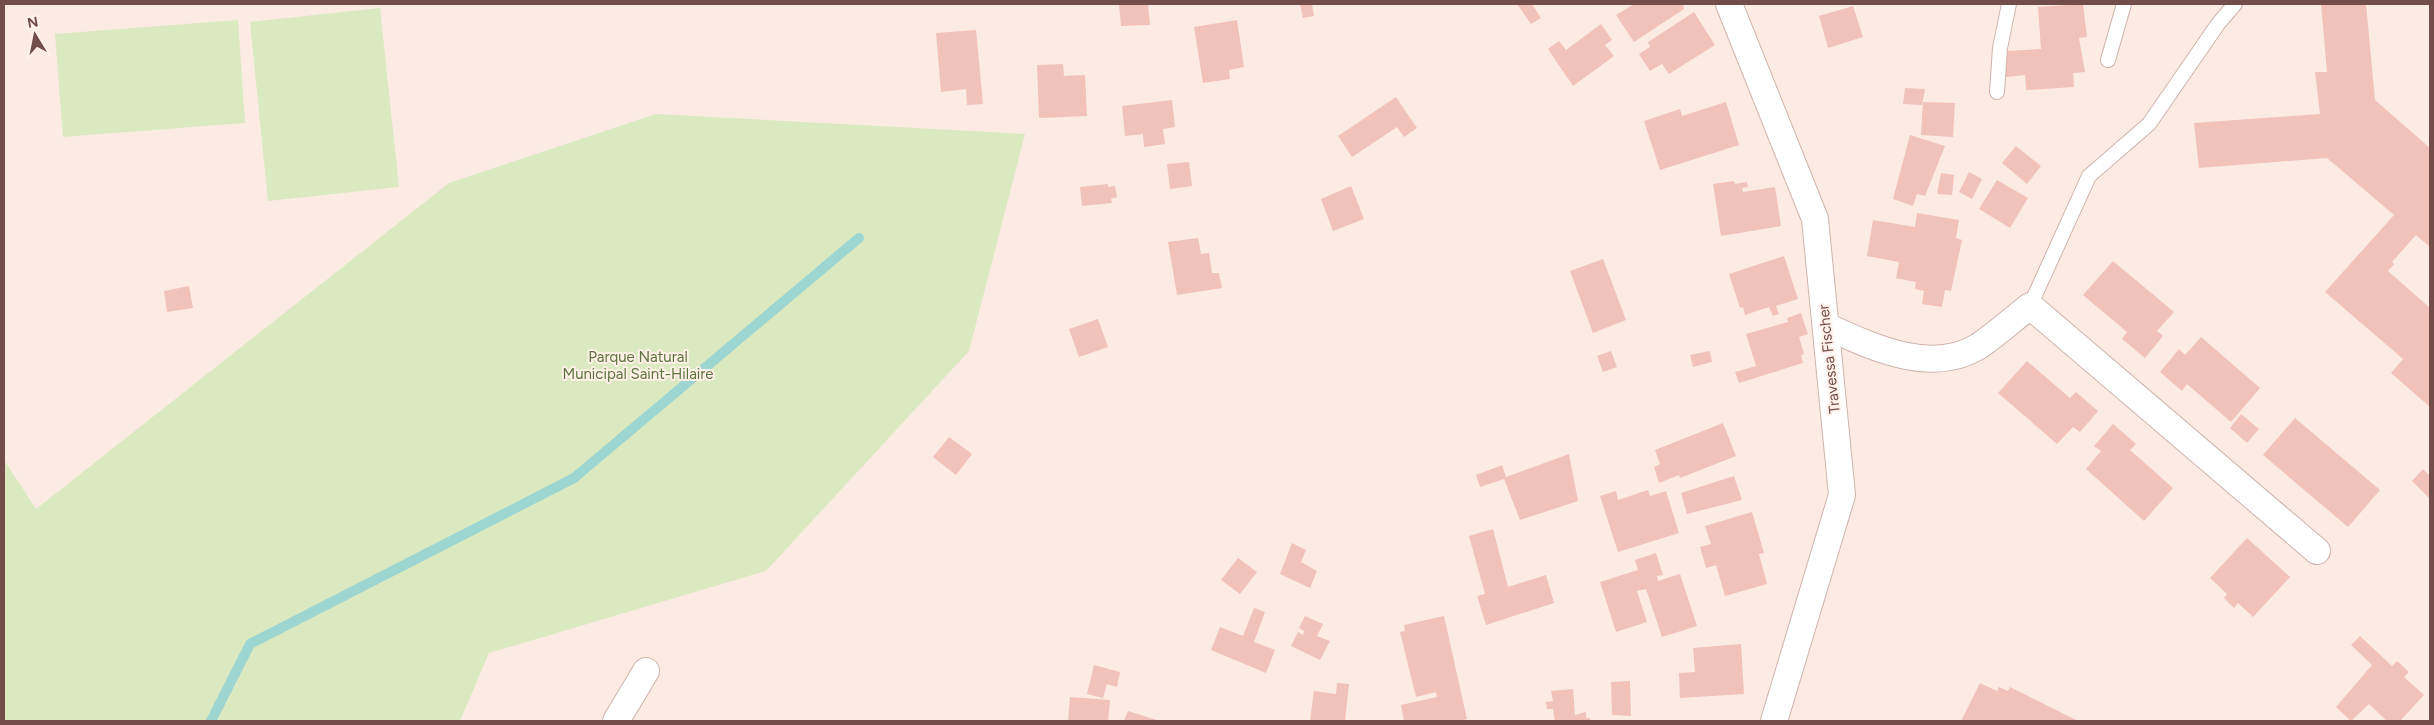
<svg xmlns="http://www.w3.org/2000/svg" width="2434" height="725" font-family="Figtree,sans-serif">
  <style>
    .green { fill: #dbe9c1 }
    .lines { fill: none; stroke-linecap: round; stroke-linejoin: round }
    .stream { stroke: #9dd6d1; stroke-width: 10 }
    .building { fill: #f1c2ba }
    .service-casing { stroke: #cfb3ac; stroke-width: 16 }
    .minor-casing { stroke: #cfb3ac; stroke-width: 28 }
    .service { stroke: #fff; stroke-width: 14 }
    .minor { stroke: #fff; stroke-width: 26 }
    .labels { text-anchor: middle; stroke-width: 4; stroke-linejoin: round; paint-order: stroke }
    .park-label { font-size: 15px; fill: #5c733f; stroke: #fff0e8 }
    .street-label { font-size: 15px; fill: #734d49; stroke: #fff0e8 }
  </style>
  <rect width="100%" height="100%" fill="#fcebe2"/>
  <g class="green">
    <path d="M380,8L399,187L268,201L250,22Z"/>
    <path d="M238,20L245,123L63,137L55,34Z"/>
    <path d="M656,114L1025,134L969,351L766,571L489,653L460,721H4V460L36,509L449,183Z"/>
  </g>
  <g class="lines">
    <path class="stream" d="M211,721L250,644L574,478L859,238"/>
  </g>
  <g class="building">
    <path d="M1119,4H1148L1150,25L1121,26Z"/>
    <path d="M1300,4H1312L1314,16L1303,18Z"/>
    <path d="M1517,4H1532L1541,18L1531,24Z"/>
    <path d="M1634,4H1683L1684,9L1634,42L1616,15Z"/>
    <path d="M2083,4L2087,37L2079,38L2085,72L2073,73L2074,87L2026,90L2025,75L2006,77L2004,51L2041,49L2038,7Z"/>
    <path d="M2321,4H2366L2375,100L2430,148V247L2416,235L2392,262L2394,264L2388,271L2430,308V407L2391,373L2403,359L2325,292L2394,215L2327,158L2199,168L2194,123L2320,114L2315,72H2327Z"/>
    <path d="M1853,6L1863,37L1828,48L1819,16Z"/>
    <path d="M1694,12L1715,45L1669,74L1662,64L1650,71L1639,54L1650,47L1648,42Z"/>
    <path d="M1237,20L1244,67L1229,70L1230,79L1203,83L1194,27Z"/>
    <path d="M1601,24L1612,40L1605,45L1614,56L1573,86L1548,49L1559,41L1566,50Z"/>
    <path d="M976,30L983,104L967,105L966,89L941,92L936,33Z"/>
    <path d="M1063,64L1064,76L1085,75L1087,116L1039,118L1037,65Z"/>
    <path d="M1905,88L1925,89L1922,105L1903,104Z"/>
    <path d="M1396,97L1417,128L1404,137L1397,127L1352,157L1338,136Z"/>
    <path d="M1172,100L1175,127L1163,129L1165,144L1144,147L1143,134L1125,136L1122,106Z"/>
    <path d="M1726,102L1739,145L1660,170L1644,121L1680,109L1682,116Z"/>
    <path d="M1923,102L1955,103L1953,137L1921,135Z"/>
    <path d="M1910,135L1945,146L1925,196L1917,194L1913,206L1893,199Z"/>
    <path d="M2016,146L2041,166L2027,184L2002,163Z"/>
    <path d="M1189,162L1192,186L1170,189L1167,164Z"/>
    <path d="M1969,172L1982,179L1972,199L1959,192Z"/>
    <path d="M1941,173L1954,175L1952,195L1937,194Z"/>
    <path d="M1997,180L2028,198L2010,228L1979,209Z"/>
    <path d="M1734,181L1735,184L1747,182L1748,187L1742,188L1743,192L1775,187L1781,226L1721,236L1713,184Z"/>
    <path d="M1108,184V187L1115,186L1117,197L1111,199L1112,203L1082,206L1080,187Z"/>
    <path d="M1351,186L1364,219L1333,231L1321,199Z"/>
    <path d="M1917,213L1959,220L1956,238L1962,240L1951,291L1945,290L1942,307L1922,304L1924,291L1915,289L1916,282L1896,278L1899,262L1867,256L1873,220L1915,227Z"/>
    <path d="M1198,238L1201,254L1209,253L1212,273H1219L1222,288L1177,295L1168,242Z"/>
    <path d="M1784,256L1798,299L1776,306L1779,314L1773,316L1769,307L1745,315L1743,307L1740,308L1729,274Z"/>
    <path d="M1603,259L1626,320L1593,333L1570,271Z"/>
    <path d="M2113,261L2174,312L2157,331L2163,336L2145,358L2122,339L2127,332L2083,295Z"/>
    <path d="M189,286L193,308L167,312L164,291Z"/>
    <path d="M1801,313L1808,334L1799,337L1804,354L1801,355L1803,363L1739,383L1735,372L1756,366L1746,334L1788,322L1787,318Z"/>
    <path d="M1098,319L1108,347L1079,357L1069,329Z"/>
    <path d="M2201,337L2260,388L2231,422L2187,384L2182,391L2160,372L2179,349L2185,355Z"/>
    <path d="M1611,351L1617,367L1603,372L1597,356Z"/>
    <path d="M1710,351L1712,362L1693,367L1690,355Z"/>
    <path d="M2027,361L2070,398L2076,392L2098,411L2080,432L2073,427L2057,444L1998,393Z"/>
    <path d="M2241,414L2259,429L2247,443L2230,428Z"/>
    <path d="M2295,418L2380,490L2348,527L2263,455Z"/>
    <path d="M1723,423L1736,456L1680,478L1679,475L1659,483L1654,467L1660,464L1655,450Z"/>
    <path d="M2113,424L2136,444L2130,450L2173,488L2144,521L2086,469L2101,451L2094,446Z"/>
    <path d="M949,437L972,454L956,475L933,457Z"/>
    <path d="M1569,454L1578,501L1520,520L1504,479L1480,487L1476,475L1502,465L1506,477Z"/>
    <path d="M2423,469L2430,476V499L2412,481Z"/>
    <path d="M1734,476L1742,500L1687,514L1681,493Z"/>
    <path d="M1648,490L1650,496L1666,491L1679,533L1618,552L1600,496L1616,491L1618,500Z"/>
    <path d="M1752,512L1764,553L1759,554L1767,584L1725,596L1716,565L1706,568L1700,547L1711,544L1705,526Z"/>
    <path d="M1493,529L1508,587L1546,575L1554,603L1486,625L1477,596L1485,594L1469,536Z"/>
    <path d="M2247,538L2290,577L2253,617L2238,603L2234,608L2224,598L2227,594L2210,578Z"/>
    <path d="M1292,543L1306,550L1301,562L1317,571L1310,588L1280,574Z"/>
    <path d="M1656,553L1663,575L1657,576L1658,581L1680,574L1697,626L1662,637L1646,589L1637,591L1647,622L1616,632L1600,582L1638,570L1635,560Z"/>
    <path d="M1238,558L1257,572L1240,594L1221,580Z"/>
    <path d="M1254,608L1265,612L1254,642L1275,650L1266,673L1211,650L1220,627L1243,636Z"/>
    <path d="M1305,616L1323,624L1317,636L1330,641L1320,660L1291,646L1298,632L1303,635L1304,631L1299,628Z"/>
    <path d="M1444,616L1467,719L1459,721H1404L1401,705L1437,697L1436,692L1416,697L1400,632L1405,631L1404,625Z"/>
    <path d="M2360,636L2392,666L2397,661L2409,672L2404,677L2424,695L2400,721H2387L2369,704L2351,721L2336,707L2372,665L2351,645Z"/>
    <path d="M1741,644L1744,694L1680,698L1679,673L1695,672L1693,648Z"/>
    <path d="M1094,665L1120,672L1117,687L1107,684L1103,698L1087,694Z"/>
    <path d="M1630,681L1631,716L1612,715L1611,682Z"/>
    <path d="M1337,683L1349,684L1345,721H1310L1314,691L1336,694Z"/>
    <path d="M1980,683L1997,691L1999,687L2008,691L2010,687L2078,721H1961Z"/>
    <path d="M1573,689L1575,715L1586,712V718H1590L1591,721H1555L1553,709H1547L1546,702L1553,701L1551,691Z"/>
    <path d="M1070,697L1110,700L1108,721H1068Z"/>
    <path d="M1128,711L1160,721H1124Z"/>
  </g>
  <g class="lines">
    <defs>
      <g id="service">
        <path d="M2108,60L2124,4"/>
        <path d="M1997,92L2000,48L2009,4"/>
        <path d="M2030,306L2089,176L2149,124L2218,24L2235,4"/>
      </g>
      <g id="minor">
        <path d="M1729,4L1815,219L1842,495L1774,721"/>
        <path d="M1826,326C1870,346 1931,376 1979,346C1997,334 2013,319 2030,306L2317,551"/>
        <path d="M616,721L646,671"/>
      </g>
    </defs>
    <use href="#service" class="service-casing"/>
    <use href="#minor" class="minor-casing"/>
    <use href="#service" class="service"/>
    <use href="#minor" class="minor"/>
  </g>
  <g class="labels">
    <g class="park-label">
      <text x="638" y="362">Parque Natural<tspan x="638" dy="17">Municipal Saint-Hilaire</tspan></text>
    </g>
    <g class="street-label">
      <text transform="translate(1829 359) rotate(-96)" y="5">Travessa Fischer</text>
    </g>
  </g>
  <rect width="2434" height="725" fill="none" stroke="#734d49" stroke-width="10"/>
  <g transform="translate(35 35) rotate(350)" stroke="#fff0e8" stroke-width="4" paint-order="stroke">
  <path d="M0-4L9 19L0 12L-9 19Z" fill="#734d49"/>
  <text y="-8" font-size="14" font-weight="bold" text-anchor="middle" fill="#734d49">N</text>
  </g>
</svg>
